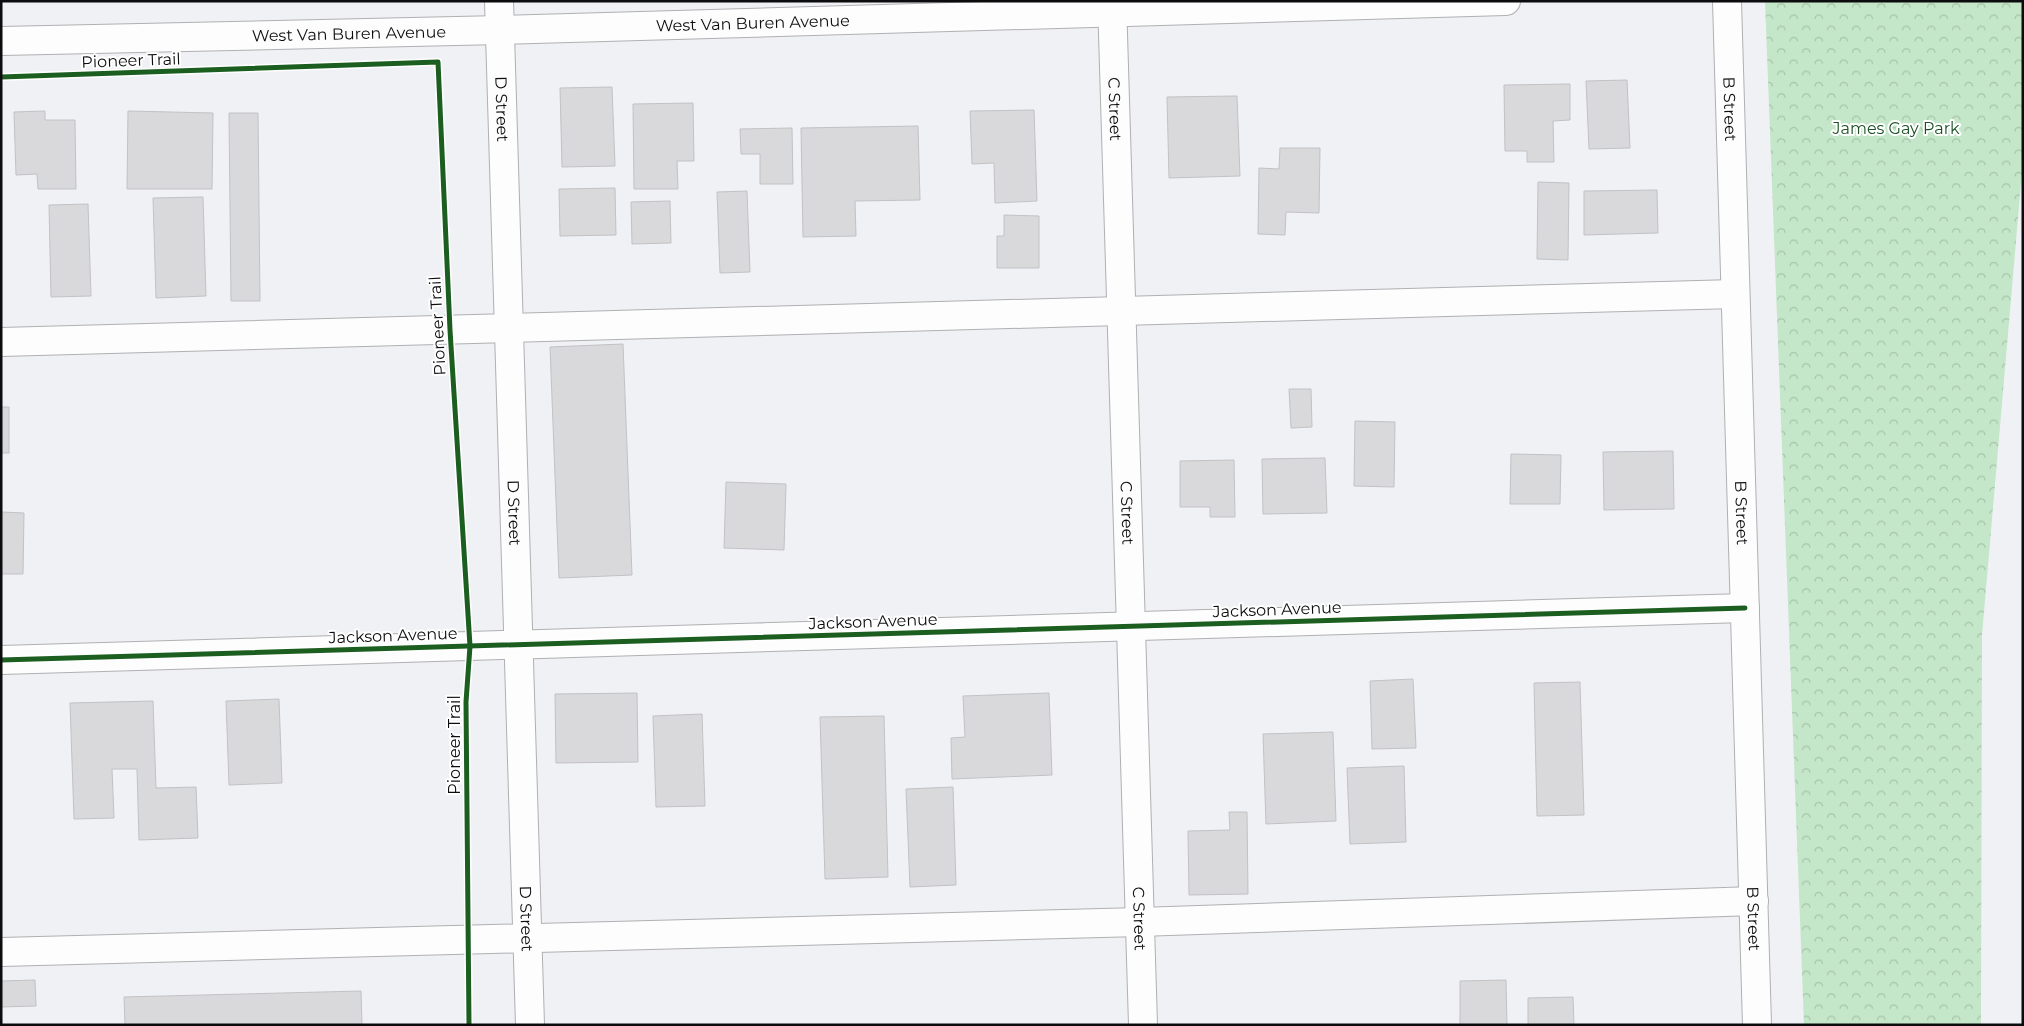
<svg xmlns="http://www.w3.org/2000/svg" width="2024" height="1026" font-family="Montserrat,sans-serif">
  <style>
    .park { fill: url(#park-crowns) }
    .building { fill: #d9d9db; stroke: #c2c2c5 }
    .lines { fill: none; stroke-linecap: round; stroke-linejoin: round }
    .minor-casing { stroke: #b0b0b3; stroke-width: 30 }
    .minor { stroke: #fdfdfe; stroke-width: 28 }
    .cycleway-casing { stroke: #fff; stroke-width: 8 }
    .cycleway { stroke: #1b5e20; stroke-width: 5 }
    .labels { text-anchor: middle; stroke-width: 4; stroke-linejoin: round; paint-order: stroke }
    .street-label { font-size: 16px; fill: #0c0c0e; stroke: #fff }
    .park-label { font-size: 16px; fill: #1a5124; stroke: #fff }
  </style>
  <defs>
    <pattern id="park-crowns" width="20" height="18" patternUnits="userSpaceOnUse" patternTransform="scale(1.25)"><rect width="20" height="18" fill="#c4e6c9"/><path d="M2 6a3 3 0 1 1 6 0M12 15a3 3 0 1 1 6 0" fill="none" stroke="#a7c4ab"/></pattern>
  </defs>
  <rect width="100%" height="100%" fill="#f0f1f5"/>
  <path class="park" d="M1765,1H2023V160L1982,635L1981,1025H1804Z"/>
  <g class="building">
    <path d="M1627,80L1630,148L1589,149L1586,81Z"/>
    <path d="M1570,84V120L1553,121L1554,162H1527V151H1505L1504,85Z"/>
    <path d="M612,87L615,166L562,167L560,88Z"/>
    <path d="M1237,96L1240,176L1169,178L1167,97Z"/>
    <path d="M693,103L694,161H677L678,189H634L633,104Z"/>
    <path d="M1034,110L1037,201L995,203L994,163L972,164L970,111Z"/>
    <path d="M45,111V120H75L76,189H38L37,174L16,175L14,112Z"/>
    <path d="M128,111L213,113L212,189H127Z"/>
    <path d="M229,113H258L260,301H231Z"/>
    <path d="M918,126L920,200L855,201L856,236L803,237L801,128Z"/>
    <path d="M792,128L793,184H760V154H741L740,129Z"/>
    <path d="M1280,148H1320L1319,213L1286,212L1285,235L1258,234L1259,168L1279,169Z"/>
    <path d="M1538,182L1569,183L1568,260L1537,259Z"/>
    <path d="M615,188L616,235L560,236L559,189Z"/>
    <path d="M1657,190L1658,233L1584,235V191Z"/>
    <path d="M747,191L750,272L720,273L717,192Z"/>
    <path d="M203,197L206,296L156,298L153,198Z"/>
    <path d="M670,201L671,243L632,244L631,202Z"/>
    <path d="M88,204L91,296L51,297L49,205Z"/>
    <path d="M1004,215L1039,216V268H997V236H1004Z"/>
    <path d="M623,344L632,575L559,578L550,347Z"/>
    <path d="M1289,389H1311L1312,427L1291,428Z"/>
    <rect x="1" y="407" width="8" height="46"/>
    <path d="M1355,421L1395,422L1394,487L1354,486Z"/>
    <path d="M1673,451L1674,509L1604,510L1603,452Z"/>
    <path d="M1511,454L1561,455L1560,504H1510Z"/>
    <path d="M1325,458L1327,513L1263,514L1262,459Z"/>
    <path d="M1234,460L1235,517H1210V507H1180V461Z"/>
    <path d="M726,482L786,484L784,550L724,548Z"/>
    <path d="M1,512L24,513L23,574H1Z"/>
    <path d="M1413,679L1416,748L1372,749L1370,681Z"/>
    <path d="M1580,682L1584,815L1537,816L1534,683Z"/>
    <path d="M637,693L638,762L556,763L555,694Z"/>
    <path d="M1049,693L1052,775L952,779L951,738L965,737L963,696Z"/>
    <path d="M279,699L282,783L229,785L226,701Z"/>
    <path d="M153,701L156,788L196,787L198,838L139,840L137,769H112L114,818L74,819L70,703Z"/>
    <path d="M702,714L705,806L656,807L653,716Z"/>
    <path d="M884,716L888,877L825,879L820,717Z"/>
    <path d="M1333,732L1336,821L1266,824L1263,734Z"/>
    <path d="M1404,766L1406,842L1350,844L1347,768Z"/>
    <path d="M953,787L956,885L910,887L906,789Z"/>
    <path d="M1229,812H1247L1248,894L1189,895L1188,831L1230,830Z"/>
    <path d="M35,980L36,1006L1,1007V981Z"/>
    <path d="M1506,980L1507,1025H1460V981Z"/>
    <path d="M361,991L362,1025H125L124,997Z"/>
    <path d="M1573,997L1574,1025H1528V998Z"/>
  </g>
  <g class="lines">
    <defs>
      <g id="minor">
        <path id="s1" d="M499,1L530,1025"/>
        <path id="s2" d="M1112,1L1143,1025"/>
        <path id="s3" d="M1727,1L1757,1025"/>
        <path id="s4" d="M1,41L501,30L1506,1"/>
        <path d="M1,342L1735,294"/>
        <path d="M1,660L1745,608"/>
        <path d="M1,952L1140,922L1754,901"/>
      </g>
    </defs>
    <use href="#minor" class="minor-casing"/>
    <use href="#minor" class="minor"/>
    <defs>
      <g id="cycleway">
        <path d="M1,77L438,62L450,330L470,646L466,702L469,1025"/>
        <path d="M1,660L1745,608"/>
      </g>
    </defs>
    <use href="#cycleway" class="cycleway-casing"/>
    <use href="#cycleway" class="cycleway"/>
  </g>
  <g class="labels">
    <g class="street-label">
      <text dy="6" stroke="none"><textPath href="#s4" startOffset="752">West Van Buren Avenue</textPath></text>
      <text dy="6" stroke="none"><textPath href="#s4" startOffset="348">West Van Buren Avenue</textPath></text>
      <text transform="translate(131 60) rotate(-2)" y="6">Pioneer Trail</text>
      <text dy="6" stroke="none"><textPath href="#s1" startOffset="108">D Street</textPath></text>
      <text dy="6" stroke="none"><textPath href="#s2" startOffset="108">C Street</textPath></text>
      <text dy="6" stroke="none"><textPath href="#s3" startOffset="108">B Street</textPath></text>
      <text transform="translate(437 326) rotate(-93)" y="6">Pioneer Trail</text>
      <text dy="6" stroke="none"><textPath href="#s1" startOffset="512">D Street</textPath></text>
      <text dy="6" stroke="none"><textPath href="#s2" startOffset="512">C Street</textPath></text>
      <text dy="6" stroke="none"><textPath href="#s3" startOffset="512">B Street</textPath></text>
      <text transform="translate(1277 609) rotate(-2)" y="6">Jackson Avenue</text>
      <text transform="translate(873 621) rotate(-2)" y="6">Jackson Avenue</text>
      <text transform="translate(393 635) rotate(-2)" y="6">Jackson Avenue</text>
      <text transform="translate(454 745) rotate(-90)" y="6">Pioneer Trail</text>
      <text dy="6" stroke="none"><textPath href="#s1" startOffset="918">D Street</textPath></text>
      <text dy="6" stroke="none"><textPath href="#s2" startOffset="918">C Street</textPath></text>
      <text dy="6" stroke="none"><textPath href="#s3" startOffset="918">B Street</textPath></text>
    </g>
    <g class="park-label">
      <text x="1896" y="134">James Gay Park</text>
    </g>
  </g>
  <rect width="2024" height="1026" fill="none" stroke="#0c0c0e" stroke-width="5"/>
</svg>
